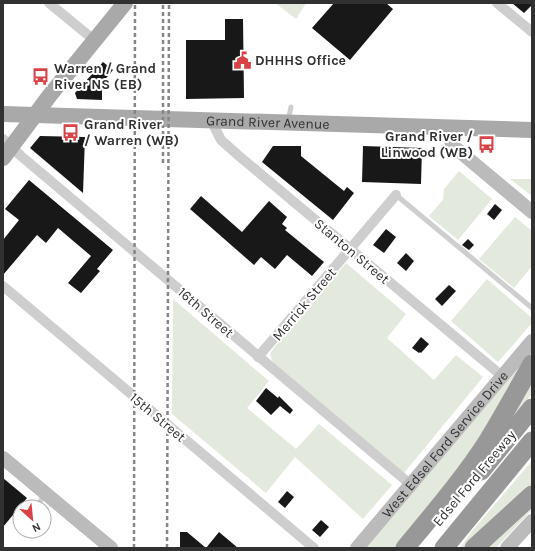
<svg xmlns="http://www.w3.org/2000/svg" width="535" height="551" font-family="Karla,sans-serif">
  <style>
    .green { fill: #e3e9dd }
    .building { fill: #181818 }
    .lines { fill: none; stroke-linecap: round; stroke-linejoin: round }
    .lane { stroke: #cecece; stroke-width: 5 }
    .street { stroke: #cecece; stroke-width: 10 }
    .secondary { stroke: #bbb; stroke-width: 14 }
    .primary { stroke: #a9a9a9; stroke-width: 16 }
    .highway { stroke: #989898; stroke-width: 19 }
    .rail { stroke: #868686; stroke-width: 2.5; stroke-dasharray: 4 3; stroke-linecap: butt }
    .labels { text-anchor: middle; stroke-width: 4; stroke-linejoin: round; paint-order: stroke }
    .poi-label { font-size: 14px; font-weight: bold; fill: #313131; stroke: #fff; text-anchor: start }
    .street-label { font-size: 14px; fill: #313131; stroke: #fff }
  </style>
  <rect width="100%" height="100%" fill="#fff"/>
  <g class="green">
    <path d="M275,3H306L296,19Z"/>
    <path d="M459,171L492,199L458,240L429,216L443,200L444,189Z"/>
    <path d="M510,179H532V196Z"/>
    <path d="M515,217L532,231V266L514,288L479,259Z"/>
    <path d="M346,263L406,314L387,338L434,380L456,355L483,377L404,473L273,362L271,358L270,354L273,349Z"/>
    <path d="M487,279L532,318V323L498,362L451,321Z"/>
    <path d="M173,299L269,381L247,408L296,449L319,424L392,485L363,519L295,457L266,493L172,414Z"/>
    <path d="M532,347V353L509,391L462,464L395,548H363Z"/>
    <path d="M532,370V394L487,447Z"/>
    <path d="M532,461V488L467,548H460L472,531Z"/>
    <path d="M532,498V510L496,548H479Z"/>
  </g>
  <g class="building">
    <path d="M334,3H386L393,9L350,60L312,28Z"/>
    <path d="M512,3H532V5L524,13Z"/>
    <path d="M225,19H243L244,98L186,99V40H225Z"/>
    <path d="M103,62L113,70L102,83V100L77,99L75,93Z"/>
    <path d="M40,136L85,137L83,193L30,148Z"/>
    <path d="M273,146H301V156L344,191L347,187L354,193L333,220L262,162Z"/>
    <path d="M363,146L422,148L421,184L362,182Z"/>
    <path d="M29,180L113,250L97,269L100,271L81,293L68,283L91,256L58,228L46,243L37,235L3,275V240L19,220L5,209Z"/>
    <path d="M201,196L242,232L269,201L287,217L282,224L287,228L285,230L324,262L312,276L287,255L275,269L261,257L254,265L190,209Z"/>
    <path d="M495,204L502,210L494,220L487,214Z"/>
    <path d="M386,229L396,237L384,253L373,245Z"/>
    <path d="M468,239L474,245L469,250L462,245Z"/>
    <path d="M406,253L414,261L406,271L397,263Z"/>
    <path d="M449,285L456,291L442,306L435,299Z"/>
    <path d="M421,337L429,344L421,353L420,352L419,353L412,348Z"/>
    <path d="M266,388L278,398L279,396L293,410L290,414L280,406L271,415L256,401Z"/>
    <path d="M3,478L27,498L3,527Z"/>
    <path d="M287,491L294,497L285,508L278,502Z"/>
    <path d="M321,520L329,527L320,537L312,530Z"/>
    <path d="M180,532H187L206,548L219,532L238,548H180Z"/>
  </g>
  <g class="lines">
    <g class="lane">
      <path d="M288,121L291,107"/>
      <path d="M396,195L532,308"/>
      <path d="M36,507L45,495"/>
    </g>
    <g class="street">
      <path d="M49,3L94,40"/>
      <path d="M497,3L532,32"/>
      <path d="M211,120L221,140L239,156L502,376"/>
      <path d="M3,139L21,156L410,484"/>
      <path d="M3,286L314,548"/>
      <path d="M258,357L396,195"/>
    </g>
    <g class="secondary">
      <path d="M447,127L452,145L532,212"/>
      <path d="M3,458L111,548"/>
      <path id="s1" d="M357,548L532,341"/>
      <path d="M507,548L532,521"/>
    </g>
    <g class="primary">
      <path id="s2" d="M3,114L532,130"/>
      <path d="M3,158L50,95L125,3"/>
    </g>
    <g class="highway">
      <path d="M481,471L532,408"/>
      <path d="M405,548C434,513 465,477 489,439C504,414 518,389 532,364"/>
      <path d="M444,548L532,441"/>
      <path d="M474,548L532,495"/>
    </g>
    <g class="rail">
      <path d="M163,163V3"/>
      <path d="M134,548L135,3"/>
      <path d="M167,548L169,3"/>
    </g>
  </g>
  <defs>
    <symbol id="civic-bare" viewBox="-9 -9 18 18"><path d="M-.6-6.5H3V-4.5H.6V-3L4-1V1h2V6H-6V1h2V-1L-.6-3ZM-1.2 2.5V6h2.4V2.5Z" fill="#d94246" stroke="#fff" stroke-width="2.5" paint-order="stroke"/></symbol>
    <symbol id="bus-bare" viewBox="-9 -9 18 18"><path d="M-5-6H5V4H4V6H2V4H-2V6H-4V4H-5ZM-3.5-4V0h7V-4ZM-3.5 1.2v1.5H-2V1.2ZM2 1.2v1.5H3.5V1.2Z" fill="#d94246" stroke="#fff" stroke-width="2.5" paint-order="stroke"/></symbol>
  </defs>
  <g fill-rule="evenodd">
    <use href="#civic-bare" x="230" y="48" width="25" height="25"/>
    <use href="#bus-bare" x="28" y="64" width="25" height="25"/>
    <use href="#bus-bare" x="58" y="120" width="25" height="25"/>
    <use href="#bus-bare" x="474" y="132" width="25" height="25"/>
  </g>
  <g class="labels">
    <g class="poi-label">
      <text x="255" y="65">DHHHS Office</text>
      <text x="54" y="73">Warren / Grand<tspan x="54" dy="16">River NS (EB)</tspan></text>
      <text x="84" y="129">Grand River<tspan x="84" dy="16">/ Warren (WB)</tspan></text>
      <text x="473" y="141" text-anchor="end">Grand River /<tspan x="473" dy="16">Linwood (WB)</tspan></text>
    </g>
    <g class="street-label">
      <text dy="5" stroke="none"><textPath href="#s2" startOffset="265">Grand River Avenue</textPath></text>
      <text transform="translate(352 251) rotate(40)" y="5">Stanton Street</text>
      <text transform="translate(304 304) rotate(-50)" y="5">Merrick Street</text>
      <text transform="translate(206 312) rotate(41)" y="5">16th Street</text>
      <text transform="translate(158 417) rotate(40)" y="5">15th Street</text>
      <text dy="5" stroke="none"><textPath href="#s1" startOffset="136">West Edsel Ford Service Drive</textPath></text>
      <text transform="translate(474 478) rotate(-50)" y="5">Edsel Ford Freeway</text>
    </g>
  </g>
  <rect width="535" height="551" fill="none" stroke="#313131" stroke-width="8"/>
  <g transform="translate(32 519) rotate(153)"><circle r="19" fill="#ffffff" stroke="#adadad"/>
  <path d="M0-3L7 15L0 10L-7 15Z" fill="#d94246"/>
  <text y="-6" font-size="11" font-weight="bold" text-anchor="middle" fill="#313131">N</text>
  </g>
</svg>
